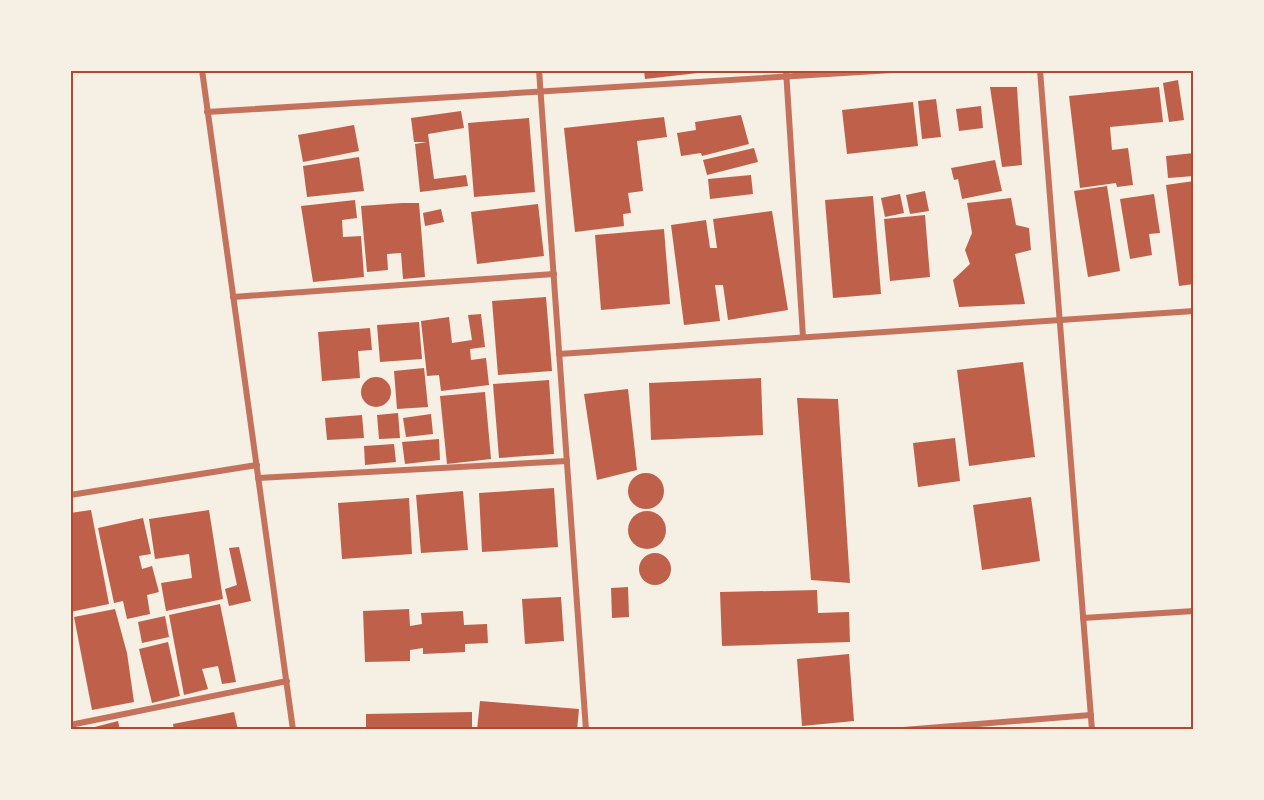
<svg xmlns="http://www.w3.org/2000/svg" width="1264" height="800" font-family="'Titillium Web',sans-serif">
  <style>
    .building { fill: #bf614a }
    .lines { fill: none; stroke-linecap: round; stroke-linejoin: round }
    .minor { stroke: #c5725c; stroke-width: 6 }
    .neatline { fill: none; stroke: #b5482f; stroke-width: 2 }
  </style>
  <rect width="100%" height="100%" fill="#f6efe4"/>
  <g class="building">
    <path d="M644,70H707V72L645,79Z"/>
    <path d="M1178,80L1184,120L1169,122L1163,83Z"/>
    <path d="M990,87H1017L1022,165L1002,167Z"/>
    <path d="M1159,87L1163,122L1110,127L1112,150L1128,148L1133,185L1117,187L1116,183L1080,188L1069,96Z"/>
    <path d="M936,99L941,137L922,139L918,101Z"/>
    <path d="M913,102L918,146L847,154L842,110Z"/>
    <path d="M981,106L983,128L959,131L956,109Z"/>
    <path d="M461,111L464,128L428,134L434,179L466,175L468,186L420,192L415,144L427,142H414L411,118Z"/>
    <path d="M741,115L749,144L702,156L701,153L681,156L677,133L696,130L695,122Z"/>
    <path d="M664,117L667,137L637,141L643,191L628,193L631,213L623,214L624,226L575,232L564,128Z"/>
    <path d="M529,118L535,192L474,197L468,123Z"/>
    <path d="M354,125L359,151L303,162L298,135Z"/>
    <path d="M754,148L758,162L707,175L703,160Z"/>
    <path d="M1194,153V176L1168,178L1166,156Z"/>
    <path d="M359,157L364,191L307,197L303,166Z"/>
    <path d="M995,160L1002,191L962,199L958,179L954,180L951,168Z"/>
    <path d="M751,175L753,194L710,199L708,179Z"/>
    <path d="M1194,181V284L1179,286L1166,185Z"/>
    <path d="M1107,186L1120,271L1088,277L1074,191Z"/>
    <path d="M925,191L929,211L910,214L906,195Z"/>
    <path d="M900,194L904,213L885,217L881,198Z"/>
    <path d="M1154,194L1160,233L1149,234L1152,255L1130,259L1120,199Z"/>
    <path d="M873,196L881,294L833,298L825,200Z"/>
    <path d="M1011,198L1016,225L1029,228L1031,250L1015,254L1025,304L959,307L953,280L970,264L965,250L972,233L967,203Z"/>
    <path d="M355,200L357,218L342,220L343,237L361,236L364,277L313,282L301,206Z"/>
    <path d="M402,203H419L425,277L403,279L401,253L387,254L388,270L367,272L361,206Z"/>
    <path d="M538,204L544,256L477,264L471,212Z"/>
    <path d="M441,209L444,222L425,226L423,213Z"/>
    <path d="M772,211L788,310L728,320L723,285H715L720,321L684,325L671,225L706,220L710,248H717L713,219Z"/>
    <path d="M925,215L930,277L890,281L884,219Z"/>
    <path d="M664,229L670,304L601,310L595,235Z"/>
    <path d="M546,297L552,371L498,375L492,301Z"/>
    <path d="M481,314L485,347L470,349L471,360L486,358L489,385L441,391L439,375L427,376L421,321L449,317L452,343L472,340L468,315Z"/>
    <path d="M419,322L422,359L380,362L377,325Z"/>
    <path d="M370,328L372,350L358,351L360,378L322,381L318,332Z"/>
    <path d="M1023,362L1035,457L969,466L957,370Z"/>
    <path d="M424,368L428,407L397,409L394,371Z"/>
    <circle cx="376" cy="392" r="15"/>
    <path d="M761,378L763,435L651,440L649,383Z"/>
    <path d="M549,380L554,454L499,458L493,384Z"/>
    <path d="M628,389L637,470L597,480L584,394Z"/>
    <path d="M485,392L491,459L447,464L440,396Z"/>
    <path d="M797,398L838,399L850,583L811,580Z"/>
    <path d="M398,413L400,438L379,439L377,415Z"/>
    <path d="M431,414L433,434L406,437L403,418Z"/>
    <path d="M362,415L364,438L327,440L325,418Z"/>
    <path d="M955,438L960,481L918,487L913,443Z"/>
    <path d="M439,439L440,460L405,464L402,442Z"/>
    <path d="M394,444L396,462L365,465L364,446Z"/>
    <circle cx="646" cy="491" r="18"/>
    <path d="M554,488L558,547L482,552L479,493Z"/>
    <path d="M463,491L468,550L421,553L416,495Z"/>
    <path d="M1031,497L1040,561L982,570L973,505Z"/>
    <path d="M409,498L412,554L342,559L338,503Z"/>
    <path d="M91,510L109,604L70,612V513Z"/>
    <path d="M209,510L223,599L166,611L161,583L192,578L189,554L155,559L149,519Z"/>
    <circle cx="647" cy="530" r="19"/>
    <path d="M143,518L151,554L139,556L142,569L152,566L159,592L147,595L150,614L127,619L123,601L114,603L98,528Z"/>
    <path d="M239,547L251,601L229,606L225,589L237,585L229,548Z"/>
    <circle cx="655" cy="569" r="16"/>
    <path d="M628,587L629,617L612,618L611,588Z"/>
    <path d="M817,590L818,613L849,612L850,642L722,646L720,592Z"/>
    <path d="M561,597L564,641L525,644L522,599Z"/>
    <path d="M220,604L236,682L222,684L218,666L202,669L208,689L184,695L169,615Z"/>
    <path d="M115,609L127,653L134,702L92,710L74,617Z"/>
    <path d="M409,609L410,626L422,624L421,613L463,611L464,625L487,624L488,643L465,644V652L423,654V648L410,650V661L365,662L363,611Z"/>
    <path d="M165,616L169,637L142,643L138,622Z"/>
    <path d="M168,642L180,696L152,703L139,649Z"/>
    <path d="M849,654L854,721L802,726L797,659Z"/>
    <path d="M480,701L579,709L577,730H477Z"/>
    <path d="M234,712L238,730H174L173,724Z"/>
    <path d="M472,712V730H366V714Z"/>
    <path d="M118,721L120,730H87V729Z"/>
  </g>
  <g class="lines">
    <g class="minor">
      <path d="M202,70L293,730"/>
      <path d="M539,70L586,730"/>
      <path d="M786,70L803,337"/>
      <path d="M1040,70L1092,730"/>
      <path d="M207,112L893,70"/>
      <path d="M233,297L554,274"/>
      <path d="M559,354L1194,311"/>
      <path d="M258,478L567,461"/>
      <path d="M70,495L257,465"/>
      <path d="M1083,618L1194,611"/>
      <path d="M70,725L287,681"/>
      <path d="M903,730L1091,715"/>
    </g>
  </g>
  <rect width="1264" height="800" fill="none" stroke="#f6efe4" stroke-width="144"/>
  <rect x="72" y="72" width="1120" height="656" class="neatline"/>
</svg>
